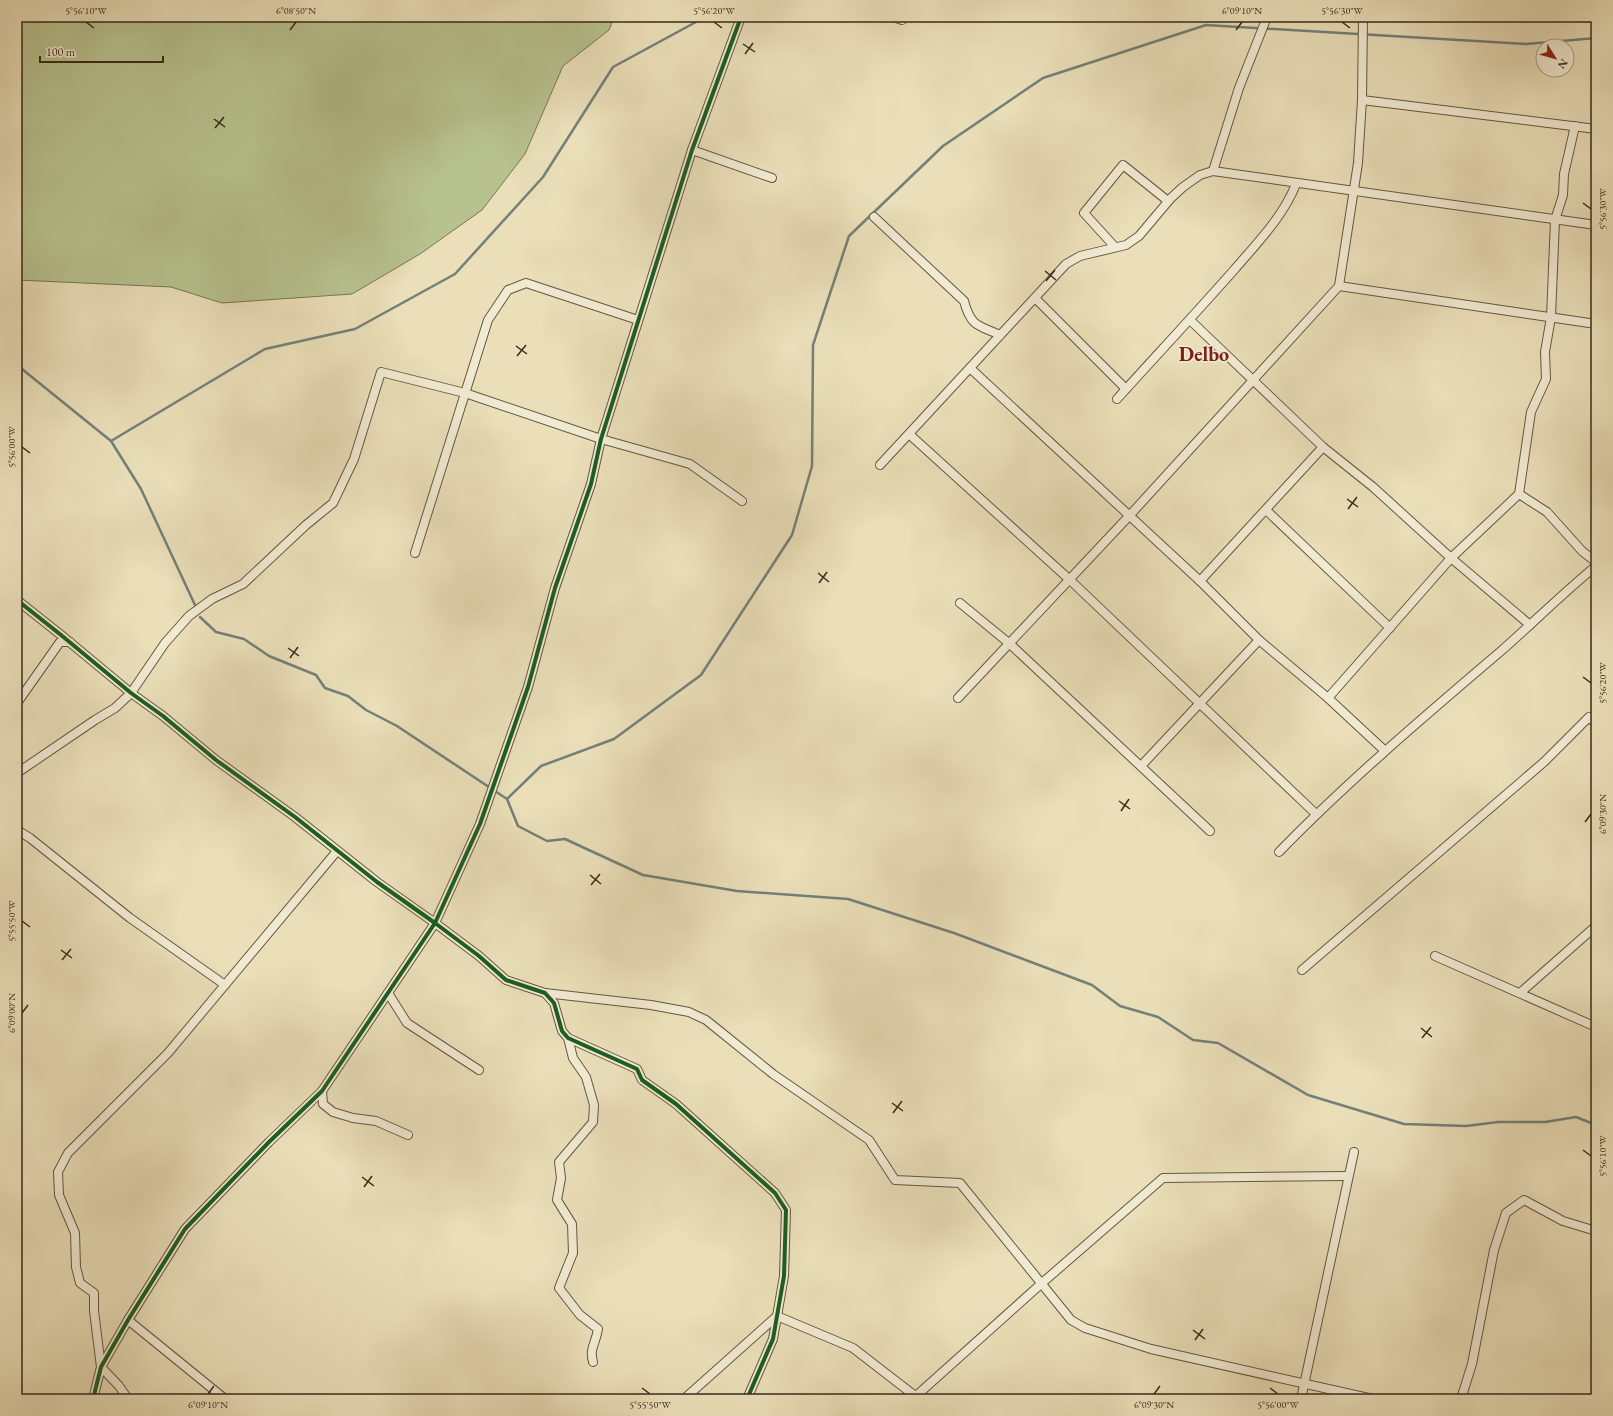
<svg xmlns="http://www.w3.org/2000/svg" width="1613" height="1416" font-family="'EB Garamond',serif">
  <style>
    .green { fill: #b7c28f; stroke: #787654 }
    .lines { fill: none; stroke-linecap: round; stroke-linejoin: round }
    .stream { stroke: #748079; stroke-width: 2.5 }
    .minor-casing { stroke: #655740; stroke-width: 10 }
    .minor { stroke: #f1ead2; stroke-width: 8 }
    .cycleway-casing { stroke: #f1ead2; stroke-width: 6 }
    .cycleway { stroke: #1b5e20; stroke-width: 4 }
    .ticks { fill: none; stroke: #392a18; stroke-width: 1.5 }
    .labels { text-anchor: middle; stroke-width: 3.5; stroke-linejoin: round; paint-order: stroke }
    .quarter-label { font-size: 20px; font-weight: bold; fill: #7a1f14; stroke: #f1ead2 }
    .neatline { fill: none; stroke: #392a18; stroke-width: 1.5 }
    .ticks-label { font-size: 10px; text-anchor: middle; fill: #392a18 }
  </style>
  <rect width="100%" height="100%" fill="#eadfb9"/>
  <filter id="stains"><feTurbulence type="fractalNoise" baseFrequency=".005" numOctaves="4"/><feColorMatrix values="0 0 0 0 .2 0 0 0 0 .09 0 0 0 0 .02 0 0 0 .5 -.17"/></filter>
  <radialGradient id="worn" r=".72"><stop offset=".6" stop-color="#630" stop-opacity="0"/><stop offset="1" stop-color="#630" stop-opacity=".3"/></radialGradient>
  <path class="green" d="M17,17H614L609,30L563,66L525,154L482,210L420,254L352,294L222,303L171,287L17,280Z"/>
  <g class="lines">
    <g class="stream">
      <path d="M17,365L111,441L141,489L195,605"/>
      <path d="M111,441L265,349L355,329L455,274L543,177L613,67L696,22"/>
      <path d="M200,617L216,632L244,639L269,656L316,675L325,688L348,696L366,710L397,726L507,799L518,826L547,841L565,839L643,875L737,891L848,899L954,933L1092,985L1120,1006L1158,1017L1193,1040L1218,1043L1308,1095L1404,1124L1466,1126L1498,1122H1545L1576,1117L1591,1123H1596"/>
      <path d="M507,799L541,766L614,739L701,675L792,535L812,466L813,345L849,236L943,146L1043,78L1206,25L1526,44L1596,38"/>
    </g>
    <defs>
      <g id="minor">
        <path d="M741,17L692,150L601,439L591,484L555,588L528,687L480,824L435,923L479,956L506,980L545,993L554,1003L562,1031L568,1038L637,1069L642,1080L676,1104L775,1193L786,1210L784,1276L773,1339L747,1399"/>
        <path d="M894,17L902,20"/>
        <path d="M1362,100L1596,129"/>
        <path d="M1575,126L1564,174L1563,195L1555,220L1551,317L1545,352L1546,379L1531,412L1519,494L1547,512L1582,551L1596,562"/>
        <path d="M692,150L772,178"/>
        <path d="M1213,171L1239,88L1267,17"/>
        <path d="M874,217L964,301C971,327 978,325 1000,335"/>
        <path d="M1115,247L1084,213L1123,165L1168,201"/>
        <path d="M1339,286L1596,324"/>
        <path d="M1035,298L1126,389"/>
        <path d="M1190,320L1323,447L1373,487L1451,558L1530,625"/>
        <path d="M970,368L1200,581L1259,640L1328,698L1384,750"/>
        <path d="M1117,399C1156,356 1195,314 1234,270C1257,243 1283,217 1296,184"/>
        <path d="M909,434L1070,580L1316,814"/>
        <path d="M880,465L1066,264L1080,256L1126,245L1139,236L1171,198L1183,187L1200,175L1213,171L1596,225"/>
        <path d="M1266,510L1390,628"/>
        <path d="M415,553L488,320L508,290L526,283L638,320"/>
        <path d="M1200,581L1323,447"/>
        <path d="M17,600L61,635L131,693L163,716L216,760L295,817L377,882L435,923L322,1091L269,1142L185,1229L128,1320L101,1367L93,1399"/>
        <path d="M960,603L1010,644L1210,831"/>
        <path d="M958,698L1130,515L1339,286L1358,163L1362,100L1363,17"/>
        <path d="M1328,698L1451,558L1519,494"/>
        <path d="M17,703L60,642H70"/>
        <path d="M1141,766L1259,640"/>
        <path d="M17,773L95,720L115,708L131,693L165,643L189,616L212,599L243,584L306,525L333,503L354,459L381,372L465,393L601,439L690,464L742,501"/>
        <path d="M17,830L30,838L130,918L225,985"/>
        <path d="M1279,852C1349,780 1425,716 1501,651C1533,623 1563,593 1596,566"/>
        <path d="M1435,956L1596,1027"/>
        <path d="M1302,970L1544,762L1589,717L1596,724"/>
        <path d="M388,993L407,1023L479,1070"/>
        <path d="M545,993L651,1005L689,1012L706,1020L773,1074L869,1140L895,1180L960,1183L1071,1320L1085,1328L1151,1349L1373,1399"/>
        <path d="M1520,993L1596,926"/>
        <path d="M568,1038L573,1058L586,1077L594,1105L593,1122L559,1162L561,1178L557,1200L572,1224L573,1253L559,1288L580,1315L598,1329C596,1343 589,1348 593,1362"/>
        <path d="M322,1091L323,1104L333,1112L353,1118L376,1121L408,1135"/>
        <path d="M128,1320L225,1399"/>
        <path d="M916,1396L1042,1283L1163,1178L1348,1176"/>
        <path d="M128,1399L119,1386L101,1367L94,1311V1293L80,1283L76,1267L75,1233L59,1195L58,1172L68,1153L168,1053L337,851"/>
        <path d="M684,1399L777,1316L853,1348L919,1399"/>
        <path d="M1301,1399L1354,1152"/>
        <path d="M1461,1399L1472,1364L1494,1250L1506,1213L1524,1200L1563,1221L1596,1231"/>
      </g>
    </defs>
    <use href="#minor" class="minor-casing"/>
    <use href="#minor" class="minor"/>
    <defs>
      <g id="cycleway">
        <path d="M741,17L692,150L601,439L591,484L555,588L528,687L480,824L435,923L479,956L506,980L545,993L554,1003L562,1031L568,1038L637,1069L642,1080L676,1104L775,1193L786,1210L784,1276L773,1339L747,1399"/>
        <path d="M17,600L61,635L131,693L163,716L216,760L295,817L377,882L435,923L322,1091L269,1142L185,1229L128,1320L101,1367L93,1399"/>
      </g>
    </defs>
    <use href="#cycleway" class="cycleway-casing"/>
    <use href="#cycleway" class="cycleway"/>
  </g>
  <path class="ticks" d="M86,22L94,28M714,22L722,28M1342,22L1350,28M290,30L296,22M1236,30L1242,22M743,44L755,52M745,54L753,43M214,119L225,127M215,128L224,117M1583,203L1591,209M1045,271L1056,280M1046,281L1055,270M516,346L527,354M517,356L526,345M22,447L30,453M1347,499L1358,507M1348,509L1357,497M818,573L829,582M819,583L827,572M288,648L299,656M290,658L298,647M1583,677L1591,683M1119,801L1130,809M1121,811L1129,799M1585,822L1591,814M590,875L601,884M591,885L600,874M22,921L30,927M61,950L72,958M62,960L71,949M22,1013L28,1005M1421,1028L1432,1037M1422,1038L1431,1027M892,1103L903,1111M893,1113L902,1101M1583,1150L1591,1156M362,1177L374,1186M364,1187L372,1176M1193,1330L1205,1339M1195,1340L1203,1329M642,1388L650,1394M1270,1388L1278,1394M208,1394L214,1386M1154,1394L1160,1386"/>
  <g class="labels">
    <g class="quarter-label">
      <text x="1204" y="361">Delbo</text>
    </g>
  </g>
  <rect width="1613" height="1416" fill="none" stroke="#eadfb9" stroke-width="44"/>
  <g transform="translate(1555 58) rotate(127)"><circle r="19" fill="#f1ead2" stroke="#a79d88"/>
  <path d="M0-3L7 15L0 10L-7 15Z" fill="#8f2418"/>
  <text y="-6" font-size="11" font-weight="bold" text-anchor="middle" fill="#392a18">N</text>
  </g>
  <path d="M40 56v6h123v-6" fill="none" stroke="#392a18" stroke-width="2"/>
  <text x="46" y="56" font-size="12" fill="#392a18" stroke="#f1ead2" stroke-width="3" paint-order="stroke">100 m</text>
  <rect x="22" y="22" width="1569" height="1372" class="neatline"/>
  <g class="ticks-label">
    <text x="86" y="14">5°56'10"W</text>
    <text x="296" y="14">6°08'50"N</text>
    <text x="714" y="14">5°56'20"W</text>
    <text x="1242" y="14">6°09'10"N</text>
    <text x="1342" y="14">5°56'30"W</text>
    <text transform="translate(1602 209) rotate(-90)" y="4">5°56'30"W</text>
    <text transform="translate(11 447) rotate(-90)" y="4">5°56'00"W</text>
    <text transform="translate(1602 683) rotate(-90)" y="4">5°56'20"W</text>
    <text transform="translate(1602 814) rotate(-90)" y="4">6°09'30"N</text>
    <text transform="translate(11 921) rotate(-90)" y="4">5°55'50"W</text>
    <text transform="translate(11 1013) rotate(-90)" y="4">6°09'00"N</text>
    <text transform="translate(1602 1156) rotate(-90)" y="4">5°56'10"W</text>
    <text x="208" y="1408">6°09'10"N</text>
    <text x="650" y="1408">5°55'50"W</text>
    <text x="1154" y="1408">6°09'30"N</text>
    <text x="1278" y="1408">5°56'00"W</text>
  </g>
  <rect width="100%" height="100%" filter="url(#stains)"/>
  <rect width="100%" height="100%" fill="url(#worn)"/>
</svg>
